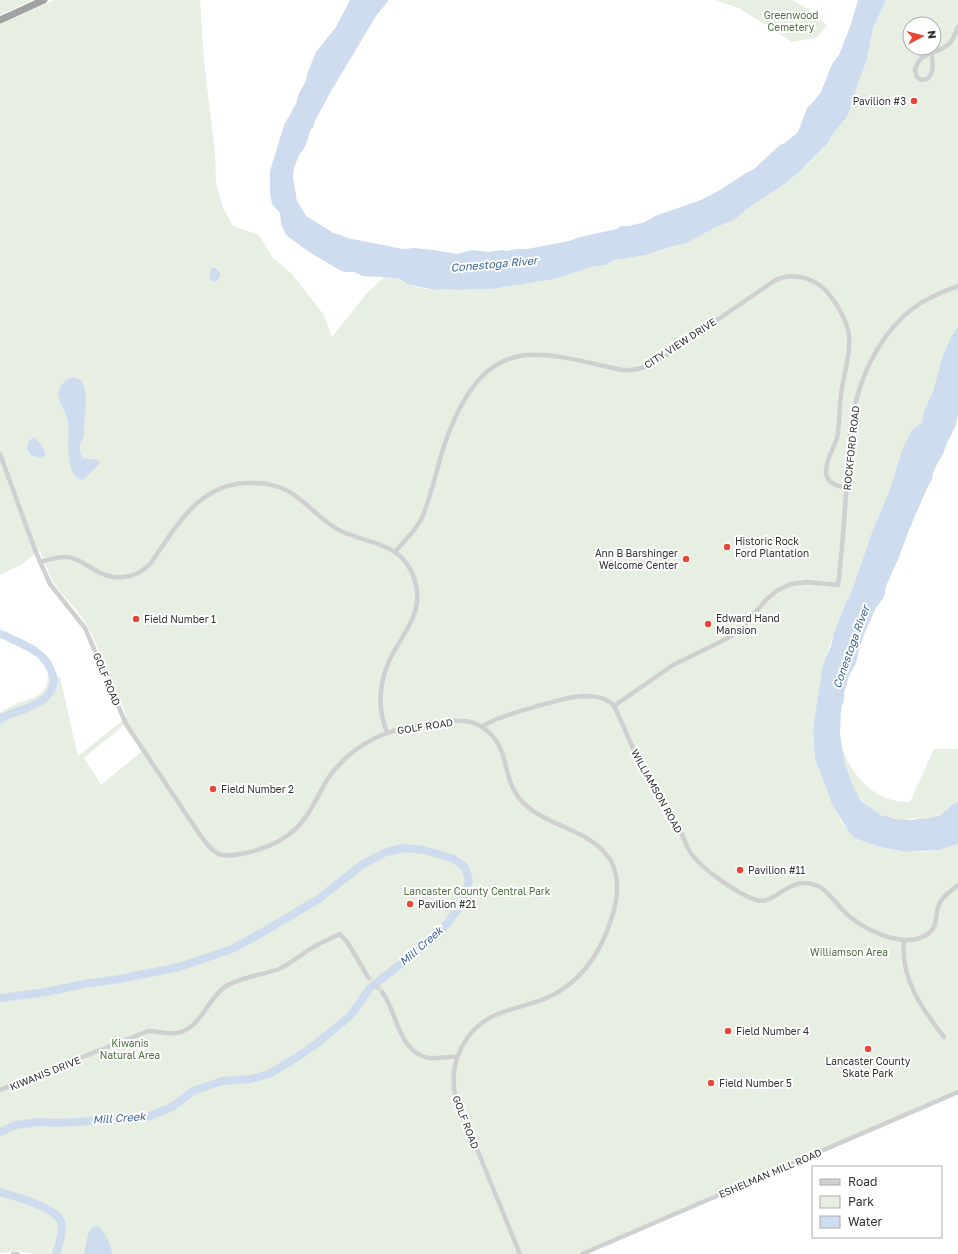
<svg xmlns="http://www.w3.org/2000/svg" width="958" height="1254" font-family="'Golos Text',sans-serif">
  <style>
    .green { fill: #e6efe1; fill-rule: evenodd }
    .water { fill: #cedcef }
    .lines { fill: none; stroke-linecap: round; stroke-linejoin: round }
    .river { stroke: #cedcef; stroke-width: 8 }
    .minor-tunnel { stroke: #d6d6d6; stroke-width: 4.5; stroke-dasharray: 4.5 2; stroke-linecap: butt }
    .minor { stroke: #d0d0d0; stroke-width: 4.5 }
    .trunk { stroke: #a2a2a2; stroke-width: 7 }
    .poi-dot { fill: #ea4635; stroke: #fff; stroke-width: 1.5 }
    .labels { text-anchor: middle; stroke-width: 4; stroke-linejoin: round; paint-order: stroke }
    .park-label { font-size: 10px; fill: #4d713e; stroke: #fff }
    .poi-label { font-size: 10px; fill: #333; stroke: #fff; text-anchor: start }
    .street-label { font-size: 10px; fill: #333; stroke: #fff }
    .water-label { font-size: 11px; font-style: italic; fill: #3d6699; stroke: #fff }
  </style>
  <rect width="100%" height="100%" fill="#fff"/>
  <g class="green">
    <path d="M0,0H33L0,15Z"/>
    <path d="M55,0H200L204,62L215,152L216,183L223,208L233,226L259,235L273,258L292,274L324,315L332,337L367,293L384,277L398,278L403,282L419,288L434,290L440,289L459,290L472,289H492L554,279L592,267L606,265L614,260L646,255L669,247L687,243L714,228L734,220L751,206L782,186L811,161L829,142C833,128 850,118 851,104L867,59L873,28L886,0H958V326L951,337L943,355L933,391L923,414L922,423L896,472L889,492L872,532L850,596L847,600L824,661L813,729L815,758L832,804L841,821L849,832L854,838L880,847L906,852H923L939,850L958,844V1090L579,1254H35L18,1251L0,1253V713C5,710 9,707 14,705C31,697 47,698 48,675L60,677L78,756L127,717L91,633L82,617L58,589L52,580L40,551L20,565L0,575V24ZM910,24H934V48H910ZM124,725L142,751L101,785L84,758Z"/>
    <path d="M714,0H792L808,9L827,25L818,37L792,42L739,8Z"/>
    <path d="M842,749C854,778 876,803 910,802L934,749H958V802C950,805 946,813 938,816C935,817 927,819 923,819C919,818 922,817 917,818C889,824 865,811 852,785C846,774 845,761 842,749Z"/>
  </g>
  <g class="water">
    <path d="M350,0H389L376,16L330,93L315,121L313,128L311,129L305,147L299,155L294,168L293,178L297,201L306,216L332,232V233L341,235L347,238L403,249L415,248L433,250L457,254L472,250L489,252L502,250L507,251L516,249H527L569,241L580,237L617,229L621,226H629L645,222L655,216L701,200L720,190L746,173L754,169L780,145L785,143L798,132L807,108L813,102L821,92L832,64L839,55L851,24L858,0H886L873,28L867,59L851,104C850,120 833,128 829,142L799,172L782,186L751,206L734,220L714,228L687,243L669,247L646,255L614,260L606,265L592,267L554,279L492,289H472L459,290L440,289L434,290L407,284L398,278L363,276L354,272H344L338,269L309,252L286,235L281,224L280,213L272,204L270,194V171L284,125L296,104L299,93L306,81L307,74L316,52L336,27Z"/>
    <path d="M212,268H215L220,273V276L216,282L211,281L209,277Z"/>
    <path d="M958,326V414L956,425L947,443L943,454L938,462L933,473L932,480L928,486L909,530L899,557L886,586L884,597L876,608L865,632L860,647L856,663L849,676L844,693V700L841,709L840,735L845,764L852,784L861,801L881,815L895,819L913,820L920,818L924,819L939,816L948,809L952,804L958,802V844L939,850L906,852L880,847L854,838L849,832L832,804L815,758L813,729L822,670L824,661L831,646L834,633L847,600L850,596L872,532L889,492L903,448L912,430L922,423L923,414L933,391L943,355L951,337Z"/>
    <path d="M74,377L82,381C89,396 84,418 84,434C83,443 75,446 83,458L97,460L100,463L83,480C63,477 70,437 68,422C66,411 59,403 58,393C60,384 66,379 74,377Z"/>
    <path d="M34,437L41,444L45,452V455L41,458L31,455L27,449L29,441Z"/>
    <path d="M93,1227H99C106,1234 111,1245 112,1254H84L88,1234Z"/>
  </g>
  <g class="lines">
    <g class="river">
      <path d="M0,634C5,635 9,638 14,640C32,648 48,656 53,676C55,683 52,691 47,696C35,708 15,711 0,719"/>
      <path d="M0,998L46,992L84,984L119,979L179,967L232,949L263,932L317,900L363,864L386,852L403,848L424,850L452,858L465,867L469,881L463,902L439,934L370,988L350,1016L316,1044L296,1058L269,1074L251,1079L222,1081L193,1091L172,1107L145,1118L58,1123L39,1122L16,1125L0,1132"/>
      <path d="M0,1192C13,1196 55,1207 61,1221C64,1229 59,1245 56,1254"/>
    </g>
    <path class="minor-tunnel" d="M368,977L382,992"/>
    <g class="minor">
      <path d="M931,52C933,62 935,72 927,79L921,80L917,77L915,70C920,50 937,55 949,44C954,39 955,33 958,27"/>
      <path d="M958,286C943,292 928,297 915,307C885,328 865,366 856,401C850,422 849,445 848,467C845,506 843,546 838,585L807,582L791,584L778,590L767,599L746,623L732,636L673,665L614,706C626,730 635,756 648,780C656,794 667,806 675,820C681,830 684,841 689,850C698,867 738,894 756,900C777,906 788,873 818,886C828,890 840,909 850,917C869,932 909,951 930,932C938,925 935,916 938,907C941,897 951,891 958,885"/>
      <path d="M0,454L35,550L50,584L85,628L126,724L200,835C216,857 219,858 246,853C271,847 293,837 307,815C314,806 318,795 324,785C330,774 339,764 349,755C372,736 394,729 423,724C436,722 449,720 462,721C471,721 479,724 486,730C510,748 502,777 519,798C543,828 591,827 611,861C621,880 618,900 611,920C602,948 588,972 563,989C543,1003 520,1005 498,1014C465,1027 447,1064 456,1098L520,1254"/>
      <path d="M395,552L415,529L422,518C431,496 436,472 443,449C456,410 479,358 527,355C559,353 591,364 622,370C637,371 646,367 659,360L774,281C789,273 804,276 818,284C827,290 832,297 838,307C841,313 845,319 847,326C854,346 843,375 841,395C839,409 840,424 837,438C834,448 825,461 826,473C827,483 837,486 846,488"/>
      <path d="M40,562C49,560 58,556 67,557C78,558 86,565 95,570C114,582 136,579 151,563C177,525 200,481 253,483C265,483 277,485 288,491C308,502 321,522 341,531C370,545 402,542 414,578C426,611 404,631 390,659C379,682 377,708 387,732"/>
      <path d="M482,727C493,717 566,697 583,696C594,696 607,697 614,706"/>
      <path d="M904,941C900,978 922,1009 944,1037"/>
      <path d="M382,992C398,1012 397,1052 429,1058C438,1059 447,1056 456,1057"/>
      <path d="M0,1090L148,1031C159,1031 171,1036 181,1032C201,1026 209,997 226,986C242,977 262,975 279,969C290,964 298,957 307,951C318,944 329,939 340,934L348,943L368,977"/>
      <path d="M13,1254H18"/>
      <path d="M582,1254L958,1092"/>
    </g>
    <path class="trunk" d="M0,20L44,0"/>
  </g>
  <g class="poi-dot">
    <circle cx="914" cy="101" r="4"/>
    <circle cx="727" cy="547" r="4"/>
    <circle cx="686" cy="559" r="4"/>
    <circle cx="136" cy="619" r="4"/>
    <circle cx="708" cy="624" r="4"/>
    <circle cx="213" cy="789" r="4"/>
    <circle cx="740" cy="870" r="4"/>
    <circle cx="410" cy="904" r="4"/>
    <circle cx="728" cy="1031" r="4"/>
    <circle cx="868" cy="1049" r="4"/>
    <circle cx="711" cy="1083" r="4"/>
  </g>
  <g class="labels">
    <g class="park-label">
      <text x="791" y="19">Greenwood<tspan x="791" dy="12">Cemetery</tspan></text>
      <text x="477" y="895">Lancaster County Central Park</text>
      <text x="849" y="956">Williamson Area</text>
      <text x="130" y="1047">Kiwanis<tspan x="130" dy="12">Natural Area</tspan></text>
    </g>
    <g class="poi-label">
      <text x="906" y="105" text-anchor="end">Pavilion #3</text>
      <text x="735" y="545">Historic Rock<tspan x="735" dy="12">Ford Plantation</tspan></text>
      <text x="678" y="557" text-anchor="end">Ann B Barshinger<tspan x="678" dy="12">Welcome Center</tspan></text>
      <text x="716" y="622">Edward Hand<tspan x="716" dy="12">Mansion</tspan></text>
      <text x="144" y="623">Field Number 1</text>
      <text x="221" y="793">Field Number 2</text>
      <text x="748" y="874">Pavilion #11</text>
      <text x="418" y="908">Pavilion #21</text>
      <text x="736" y="1035">Field Number 4</text>
      <text x="868" y="1065" text-anchor="middle">Lancaster County<tspan x="868" dy="12">Skate Park</tspan></text>
      <text x="719" y="1087">Field Number 5</text>
    </g>
    <g class="street-label">
      <text transform="translate(680 343) rotate(-33)" y="4">CITY VIEW DRIVE</text>
      <text transform="translate(851 448) rotate(-84)" y="4">ROCKFORD ROAD</text>
      <text transform="translate(107 679) rotate(68)" y="4">GOLF ROAD</text>
      <text transform="translate(425 726) rotate(-9)" y="4">GOLF ROAD</text>
      <text transform="translate(657 791) rotate(61)" y="4">WILLIAMSON ROAD</text>
      <text transform="translate(45 1073) rotate(-22)" y="4">KIWANIS DRIVE</text>
      <text transform="translate(466 1122) rotate(69)" y="4">GOLF ROAD</text>
      <text transform="translate(770 1173) rotate(-23)" y="4">ESHELMAN MILL ROAD</text>
    </g>
    <g class="water-label">
      <text transform="translate(494 264) rotate(-5)" y="4">Conestoga River</text>
      <text transform="translate(851 647) rotate(-70)" y="4">Conestoga River</text>
      <text transform="translate(421 946) rotate(-41)" y="4">Mill Creek</text>
      <text transform="translate(119 1118) rotate(-4)" y="4">Mill Creek</text>
    </g>
  </g>
  <rect x="812" y="1166" width="130" height="72" fill="#ffffff" stroke="#adadad"/>
  <rect x="820" y="1179" width="20" height="6" fill="#d0d0d0" stroke="#adadad"/>
  <text x="848" y="1186" font-size="12" fill="#333333">Road</text>
  <rect x="820" y="1196" width="20" height="12" fill="#e6efe1" stroke="#adadad"/>
  <text x="848" y="1206" font-size="12" fill="#333333">Park</text>
  <rect x="820" y="1216" width="20" height="12" fill="#cedcef" stroke="#adadad"/>
  <text x="848" y="1226" font-size="12" fill="#333333">Water</text>
  <g transform="translate(922 36) rotate(83)"><circle r="19" fill="#ffffff" stroke="#adadad"/>
  <path d="M0-3L7 15L0 10L-7 15Z" fill="#ea4635"/>
  <text y="-6" font-size="11" font-weight="bold" text-anchor="middle" fill="#333333">N</text>
  </g>
</svg>
